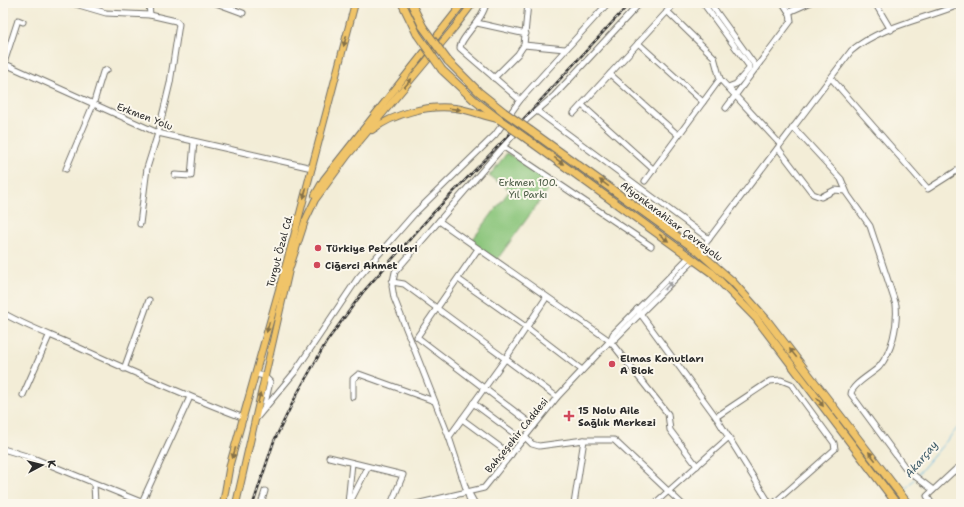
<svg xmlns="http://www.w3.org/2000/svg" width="964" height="507" font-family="'Shantell Sans',sans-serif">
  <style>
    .green { fill: #8ac57a; stroke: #5a7852 }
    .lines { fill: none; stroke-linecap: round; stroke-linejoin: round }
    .stream { stroke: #64b7e0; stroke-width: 1 }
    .minor-casing { stroke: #716f67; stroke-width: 7 }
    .major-casing { stroke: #716f67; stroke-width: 8 }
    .highway-casing { stroke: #716f67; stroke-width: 9 }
    .minor { stroke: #fff; stroke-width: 5 }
    .major { stroke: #f0c469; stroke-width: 6 }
    .highway { stroke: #f0c469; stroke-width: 7 }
    .rail-casing { stroke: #2b2b2b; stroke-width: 2.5 }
    .rail { stroke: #fbf7ec; stroke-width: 1; stroke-dasharray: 3; stroke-linecap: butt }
    .highway-bridge-casing { stroke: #716f67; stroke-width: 9; stroke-linecap: butt }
    .highway-bridge { stroke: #f0c469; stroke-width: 7 }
    .oneway { fill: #847047 }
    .oneway2 { fill: #a0a0a0 }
    .poi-dot { fill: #d1495b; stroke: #fbf7ec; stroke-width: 1.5 }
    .labels { text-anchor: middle; stroke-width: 4; stroke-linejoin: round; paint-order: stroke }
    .street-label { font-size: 10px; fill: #2b2b2b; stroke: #fbf7ec }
    .park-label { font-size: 10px; fill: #485943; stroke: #fbf7ec }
    .poi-label { font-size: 10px; font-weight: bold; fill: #2b2b2b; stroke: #fbf7ec; text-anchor: start }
    .water-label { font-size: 11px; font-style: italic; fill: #3f5c6a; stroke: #fbf7ec }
  </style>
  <rect width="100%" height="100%" fill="#fbf7ec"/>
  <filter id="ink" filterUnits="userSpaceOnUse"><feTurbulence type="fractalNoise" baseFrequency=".025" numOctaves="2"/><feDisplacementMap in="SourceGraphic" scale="8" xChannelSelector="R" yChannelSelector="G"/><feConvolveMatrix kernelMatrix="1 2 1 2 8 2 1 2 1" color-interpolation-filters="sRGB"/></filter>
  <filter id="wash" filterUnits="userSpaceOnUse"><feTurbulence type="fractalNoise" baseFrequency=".012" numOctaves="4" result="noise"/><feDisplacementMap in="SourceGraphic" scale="16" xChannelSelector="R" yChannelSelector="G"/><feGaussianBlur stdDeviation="0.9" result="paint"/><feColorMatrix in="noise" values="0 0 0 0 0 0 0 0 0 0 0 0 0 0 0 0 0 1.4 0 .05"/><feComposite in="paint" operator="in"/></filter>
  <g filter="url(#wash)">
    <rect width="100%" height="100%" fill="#f3edd7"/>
    <path class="green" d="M507,153L553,183L496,261L470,243L510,190L489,176Z"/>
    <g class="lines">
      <g class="stream">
        <path d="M917,475L961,424"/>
        <path d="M903,492L914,479"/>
      </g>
    </g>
  </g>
  <g filter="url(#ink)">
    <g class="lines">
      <defs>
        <g id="minor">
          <path d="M72,3L106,13L150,15L176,21L179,24L170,83L158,133L147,168L140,224"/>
          <path d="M149,3L150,15"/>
          <path d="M216,3L243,13"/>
          <path d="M486,3C484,19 460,38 460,48L520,100L608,3"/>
          <path d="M703,3L749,66V69L736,84L728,87"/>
          <path d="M710,3L757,68"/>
          <path d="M875,3L891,30"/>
          <path d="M667,11L714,57L720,79L780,144"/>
          <path d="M789,12L809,3"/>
          <path d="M477,23L526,34"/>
          <path d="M638,43L703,102"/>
          <path d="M524,45L565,49"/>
          <path d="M3,63L158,133L312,168"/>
          <path d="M4,63L18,20L23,22"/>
          <path d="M610,74L678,135"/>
          <path d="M494,78L518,54L524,45L528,3"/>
          <path d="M831,78L928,189L961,168"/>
          <path d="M582,105L654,170"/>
          <path d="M726,108L791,21L790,14L783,3"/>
          <path d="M537,111L709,239"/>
          <path d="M574,113L675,3"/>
          <path d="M793,127L841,179L847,193"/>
          <path d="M504,147L651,246"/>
          <path d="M778,148L813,194L821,197L835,190L845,191L870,226L896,305C898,325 892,352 879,367C872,374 851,385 851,394L907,470L933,490"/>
          <path d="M66,169L93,105L103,72L107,70"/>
          <path d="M175,175L191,176L194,142"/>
          <path d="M645,181L720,79"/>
          <path d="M439,221L610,341L668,414L670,430L697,466"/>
          <path d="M478,249L417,337L534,426"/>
          <path d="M699,252L851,51C880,26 926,19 961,4"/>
          <path d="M458,279L526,327L582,370"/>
          <path d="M392,282L404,284L557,397"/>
          <path d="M637,309L716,417L770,504"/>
          <path d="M3,313C29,328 57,337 84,350C137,374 189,397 244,418"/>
          <path d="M610,341L613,334L690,256"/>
          <path d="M124,369L149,300"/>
          <path d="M256,374L264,376L270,382L264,408"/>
          <path d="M23,395L49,336"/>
          <path d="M353,397V379L359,374L434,401"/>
          <path d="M473,403L523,440"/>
          <path d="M716,417L770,381L781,380L791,384L834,443L835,449L773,504"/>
          <path d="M462,419L511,455"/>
          <path d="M255,420L294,373L358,278L414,214L495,135L520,100"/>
          <path d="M449,437L394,298L392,286L395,272L527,119L554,96L640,3"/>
          <path d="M525,437L532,444L539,446L584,440H614L682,504"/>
          <path d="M3,449L33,458L146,504"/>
          <path d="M329,457L403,475L391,504"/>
          <path d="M94,484L95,504"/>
          <path d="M470,495L475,504"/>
          <path d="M348,503L352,463"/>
          <path d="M141,504L190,397"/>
          <path d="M261,504L265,491"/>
          <path d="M349,504L368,467"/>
          <path d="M416,504L484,488L558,396L610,341L615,339L694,260"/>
          <path d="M471,504L449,437L506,358L546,298"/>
          <path d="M574,504L584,440"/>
          <path d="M654,504L729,437"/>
          <path d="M932,504L927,496L956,469L961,476"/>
        </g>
        <g id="major">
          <path d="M372,130C395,113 427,105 455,108C470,110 483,116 497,119"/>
          <path d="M315,195L324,179L463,3"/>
          <path d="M223,504L230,464L294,236L355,3"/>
          <path d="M236,504L289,270L305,221L315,200L348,155L454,28L473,3"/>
        </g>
        <g id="highway">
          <path d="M402,3L417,34"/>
          <path d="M411,3L423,27"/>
          <path d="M448,61L479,92L504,112"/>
          <path d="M442,70L474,100L500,120"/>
          <path d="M531,131L699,252L732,281L766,319L908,504"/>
          <path d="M527,139L712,273L756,318L897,504"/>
        </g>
      </defs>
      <use href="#minor" class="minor-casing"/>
      <use href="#major" class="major-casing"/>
      <use href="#highway" class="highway-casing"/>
      <use href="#minor" class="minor"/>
      <use href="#major" class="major"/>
      <use href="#highway" class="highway"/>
      <defs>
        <path id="rail" d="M253,504L274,441L297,394L327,341L363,292L434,212L506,138L630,3"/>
      </defs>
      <use href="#rail" class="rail-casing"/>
      <use href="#rail" class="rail"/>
      <defs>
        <g id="highway-bridge">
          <path d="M423,27L448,61"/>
          <path d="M417,34L442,70"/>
          <path d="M504,112L531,131"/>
          <path d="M500,120L527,139"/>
        </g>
      </defs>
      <use href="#highway-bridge" class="highway-bridge-casing"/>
      <use href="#highway-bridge" class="highway-bridge"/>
    </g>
    <defs><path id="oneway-solid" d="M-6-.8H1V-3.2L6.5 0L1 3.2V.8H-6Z"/></defs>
    <g class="oneway">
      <use href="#oneway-solid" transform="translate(345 41) rotate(105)"/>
      <use href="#oneway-solid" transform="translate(408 83) rotate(-50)"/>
      <use href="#oneway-solid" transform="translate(455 109) rotate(7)"/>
      <use href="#oneway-solid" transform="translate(559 161) rotate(36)"/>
      <use href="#oneway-solid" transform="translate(604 183) rotate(-144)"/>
      <use href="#oneway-solid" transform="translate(305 193) rotate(105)"/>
      <use href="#oneway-solid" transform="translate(664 238) rotate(36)"/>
      <use href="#oneway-solid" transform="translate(268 327) rotate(105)"/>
      <use href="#oneway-solid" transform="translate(793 353) rotate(-128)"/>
      <use href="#oneway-solid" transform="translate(259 398) rotate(-77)"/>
      <use href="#oneway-solid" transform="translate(820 402) rotate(53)"/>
      <use href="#oneway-solid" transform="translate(234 453) rotate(106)"/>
      <use href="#oneway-solid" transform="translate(872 456) rotate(-128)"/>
    </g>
    <use class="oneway2" href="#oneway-solid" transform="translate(668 286) rotate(-45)"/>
  </g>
  <g class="poi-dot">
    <circle cx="318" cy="248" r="4"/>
    <circle cx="317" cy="265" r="4"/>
    <circle cx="612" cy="364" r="4"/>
    <path d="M567 410h4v4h4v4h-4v4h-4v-4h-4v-4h4z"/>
  </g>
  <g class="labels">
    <g class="street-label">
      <text transform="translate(145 116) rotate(21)" y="4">Erkmen Yolu</text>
      <text transform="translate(672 221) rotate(37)" y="4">Afyonkarahisar Çevreyolu</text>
      <text transform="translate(279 251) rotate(-75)" y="4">Turgut Özal Cd.</text>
      <text transform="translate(516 435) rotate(-51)" y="4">Bahçeşehir Caddesi</text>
    </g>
    <g class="park-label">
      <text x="528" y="186">Erkmen 100.<tspan x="528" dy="12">Yıl Parkı</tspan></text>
    </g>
    <g class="poi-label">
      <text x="326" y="252">Türkiye Petrolleri</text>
      <text x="325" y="269">Ciğerci Ahmet</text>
      <text x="620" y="362">Elmas Konutları<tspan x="620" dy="12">A Blok</tspan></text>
      <text x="578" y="414">15 Nolu Aile<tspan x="578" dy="12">Sağlık Merkezi</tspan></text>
    </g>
    <g class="water-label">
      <text transform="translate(921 459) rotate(-50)" y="4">Akarçay</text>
    </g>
  </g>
  <rect width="964" height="507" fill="none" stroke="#fbf7ec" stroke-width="16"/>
  <g transform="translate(42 465) rotate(83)" stroke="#fbf7ec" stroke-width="3" paint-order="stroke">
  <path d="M0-3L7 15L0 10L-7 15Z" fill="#2b2b2b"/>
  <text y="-6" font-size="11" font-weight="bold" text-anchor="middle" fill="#2b2b2b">K</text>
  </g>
</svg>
